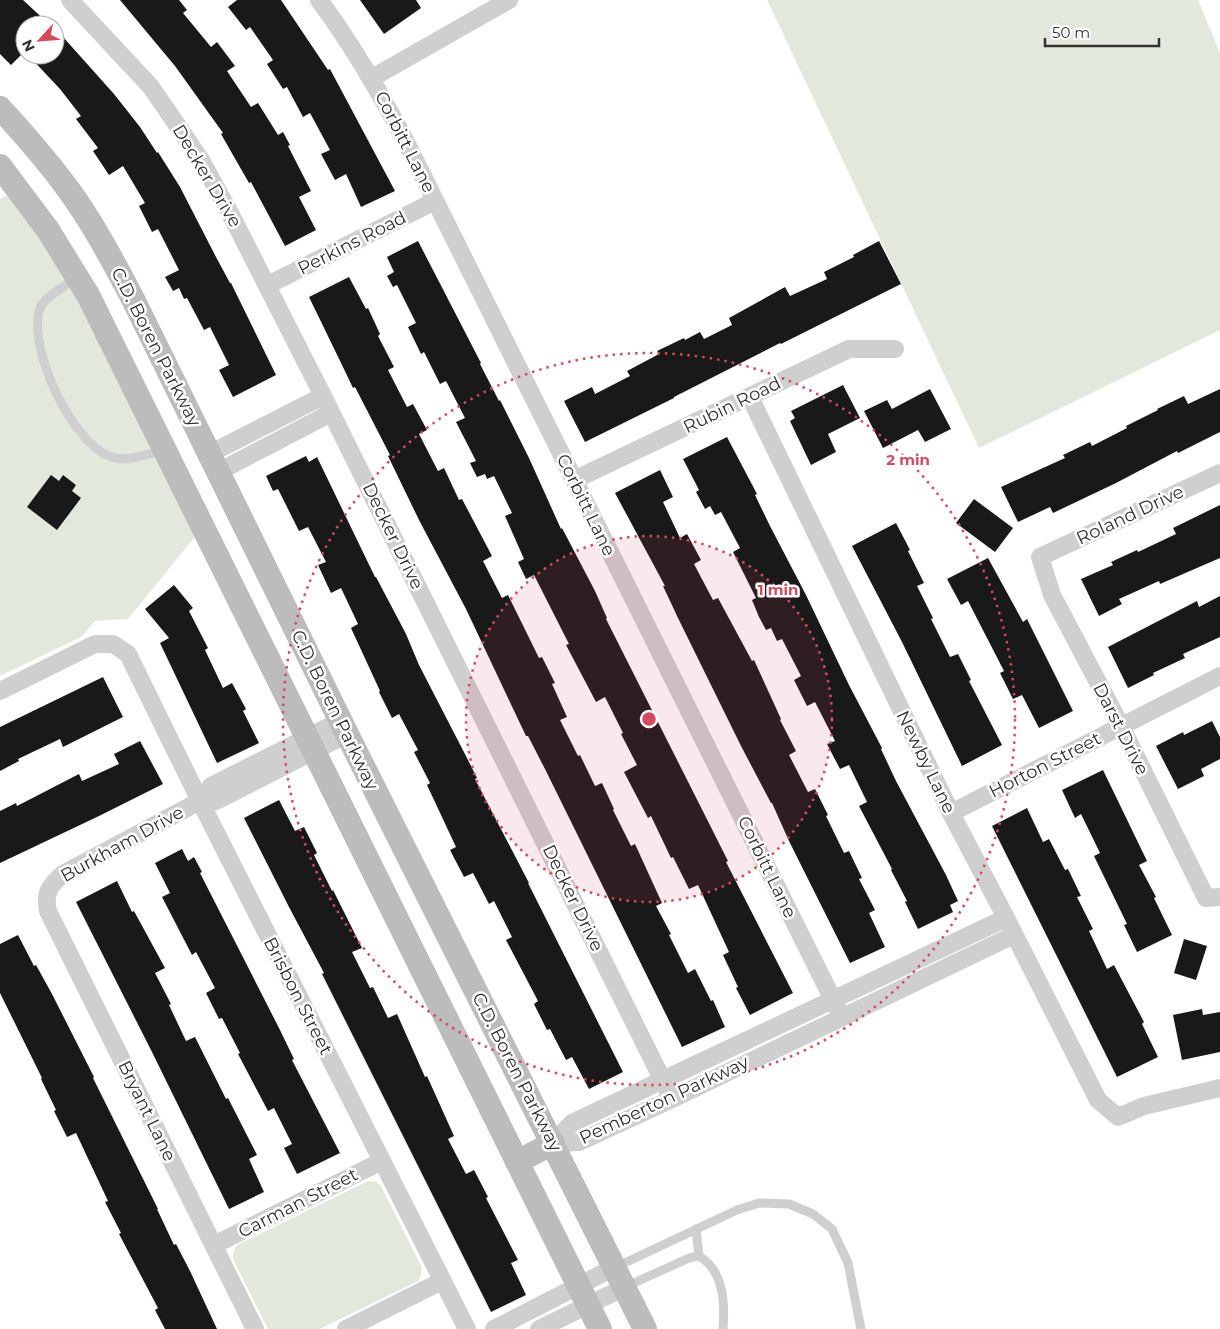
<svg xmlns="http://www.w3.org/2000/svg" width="1220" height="1329" font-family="Montserrat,sans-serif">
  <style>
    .green { fill: #e3e8dc }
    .building { fill: #191919 }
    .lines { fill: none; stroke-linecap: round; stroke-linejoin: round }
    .lane { stroke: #cfcfcf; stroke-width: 9 }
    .street { stroke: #cfcfcf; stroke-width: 18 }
    .secondary { stroke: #bcbcbc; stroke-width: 24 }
    .ring { fill: none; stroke: #d24b5f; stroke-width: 2.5; stroke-dasharray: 2.5 5 }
    .labels { text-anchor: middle; stroke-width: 5; stroke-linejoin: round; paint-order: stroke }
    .street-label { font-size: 18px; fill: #323232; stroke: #fff }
    .centre { fill: #d24b5f; stroke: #fff; stroke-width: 2.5 }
    .ring-label { font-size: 15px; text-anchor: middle; font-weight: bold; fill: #d24b5f; stroke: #fff; stroke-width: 5; stroke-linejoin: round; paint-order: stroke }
  </style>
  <rect width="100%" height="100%" fill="#fff"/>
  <g class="green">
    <path d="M767,0H1198L1220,53V330L979,448Z"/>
    <path d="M13,192L56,254L198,533L128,619L95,621L81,637L0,676V199Z"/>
    <path d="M368,1181L376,1182L381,1186L422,1268L421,1275L418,1281L320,1329H268L233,1259V1252L237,1245Z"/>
  </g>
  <g class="building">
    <path d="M0,0H23L50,25H25V51L11,65L0,54Z"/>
    <path d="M120,0H179L187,10L183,13L211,47L217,42L235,66L227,71L251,107L258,103L278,135L283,132L290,145L288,146L311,191L299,197L316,230L285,246L251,182L249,183L221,134L223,133L175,66Z"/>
    <path d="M237,0H281L328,70L330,69L395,191L361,207L346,174L335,180L321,154L330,150L310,113L303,117L287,87L283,89L267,64L273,60L250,27L246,30L228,7Z"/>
    <path d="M360,0H416L421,8L384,34Z"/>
    <path d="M55,28L114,94L140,127L157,153L158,152L180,187L216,257L230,283H231L276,375L233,397L219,370L229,365L210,327L204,330L187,298L184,299L179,288L173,291L165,277L179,270L158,229L152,232L139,206L145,203L123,166L109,175L93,151L98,148L76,119L81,116L60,89L28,55H55Z"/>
    <path d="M418,241L481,363L480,364L499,401L500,400L529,458L561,529L562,528L595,591L607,618L606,619L728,861L726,862L793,993L750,1015L736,988L738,987L723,955L729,952L698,885L689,889L673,857L671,858L651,816L648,818L624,772L637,765L621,734L623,733L605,697L596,702L566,645L569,644L534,575L526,579L518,562L524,559L505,516L512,513L494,476L487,479L485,474L477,477L470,463L476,461L456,422L465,418L446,381L440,384L424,352L421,354L408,327L416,323L397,285L393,287L387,276L394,272L387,257Z"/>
    <path d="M879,241L901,284L781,344L780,343L674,397V398L585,442L564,401L592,387L595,394L630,376L627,371L659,354L657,351L684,338L685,340L700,332L704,339L732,325L729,318L785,287L790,296L827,279L824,272L854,257L853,255Z"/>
    <path d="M349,277L366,309L368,308L380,334L378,336L394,367L388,370L407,407L413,404L427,430L419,434L438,471L444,468L459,500L462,499L492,556L483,561L502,598L508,595L539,658L542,657L555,683L552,684L567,717L560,720L578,756L580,755L595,786L602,783L614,809L613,810L631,846L635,844L662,903L656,906L671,934L669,935L688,973L695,969L711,1001L713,1000L725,1027L682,1047L546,771L528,736H526L466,609L419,520L388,456L390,455L355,387L353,388L342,365L309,297Z"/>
    <path d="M843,385L860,418L828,434L836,452L811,465L790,421L795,418L791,411Z"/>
    <path d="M930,389L951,429L925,442L918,430L883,448L864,411L887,400L892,409Z"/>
    <path d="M1220,389V432L1178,453L1177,451L1116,483L1053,513L1050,507L1018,522L1001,487L1065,458L1063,455L1090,442L1092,446L1127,428L1126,426L1158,410L1157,409L1184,396L1188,404Z"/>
    <path d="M727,437L757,494L755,495L770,526L806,595L849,685L882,748L881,749L896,781L946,875L958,901L950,905L953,912L918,929L905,902L907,901L891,870L892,869L859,806L867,802L849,765L840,769L827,744L835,741L815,702L807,706L794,680L801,676L782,639L777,641L771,628L766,630L759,617L752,600L756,598L733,552L740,548L721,512L715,515L710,506L705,509L696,492L699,490L683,459Z"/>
    <path d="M306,456L309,462L317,457L375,577H376L406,634L419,665L467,758L477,778L475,779L529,883H528L623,1072L589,1089L572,1057L566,1060L550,1029L547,1030L534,1004L538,1001L506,940L512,937L494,901L489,904L473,873L464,877L450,850L456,847L427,785L430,783L414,752L418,750L399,714L392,718L379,692L380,691L351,628L358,624L341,588L331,593L318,565L326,562L308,527L299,531L278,489L273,491L266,476Z"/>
    <path d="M660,470L673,497L663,502L680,538L687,534L701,560L694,564L713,600L718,598L752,661L754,660L781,719L780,720L796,751L789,755L808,792L815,789L828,815L826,816L844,853L849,851L862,878L859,879L875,910L869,913L885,947L850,963L789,841L772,803H771L741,746L678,618L663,586H665L615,493Z"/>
    <path d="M51,475L59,481L63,475L76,485L72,491L81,498L57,530L27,507Z"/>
    <path d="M974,499L1013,528L995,552L956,523Z"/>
    <path d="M1220,505V558L1160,584L1159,581L1119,599L1122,604L1099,616L1081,579L1113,565L1111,562L1137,550L1138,552L1176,534L1173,528Z"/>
    <path d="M896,523L910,550L908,551L924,583L917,586L933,618L931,619L950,657L958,654L971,680L969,681L1002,745L962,766L902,642L852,546Z"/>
    <path d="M988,558L1023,622L1027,619L1073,711L1039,728L1022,695L1013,699L1000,673L1004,671L968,601L961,605L947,579Z"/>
    <path d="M174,585L193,608L189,611L208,648L205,650L223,688L232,683L246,709L243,711L259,743L217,763L160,643L169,638L145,609Z"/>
    <path d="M1220,596V637L1183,654L1185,658L1153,673L1154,675L1128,688L1108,647L1197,601L1199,607Z"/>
    <path d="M103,677L123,717L63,747L60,739L18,759L19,761L0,771V727Z"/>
    <path d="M1212,721L1220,737V759L1201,769L1204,776L1178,789L1156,746L1183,732L1184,735Z"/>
    <path d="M140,741L163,784L99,816L0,863V811L16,803L17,806L79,774L82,781L119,764L114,754Z"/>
    <path d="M1103,770L1147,861L1139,865L1156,897L1154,898L1172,935L1137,952L1124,925L1127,924L1094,856L1100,853L1081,814L1075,818L1062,790Z"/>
    <path d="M279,800L295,831L304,827L317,853L314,855L332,891L333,890L362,948L352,952L370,988L373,987L388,1018L397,1014L425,1077L427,1076L454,1136L448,1139L466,1174L474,1170L488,1197L486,1198L518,1260L511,1263L526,1295L491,1312L322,974L324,973L289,907L244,818Z"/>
    <path d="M1027,808L1043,842L1049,839L1065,870L1068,869L1081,896L1077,897L1093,929L1089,931L1107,969L1114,965L1144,1022L1142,1024L1158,1057L1117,1077L992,826Z"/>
    <path d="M182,849L188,861L194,857L202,872L200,873L279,1028L294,1059L292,1060L340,1153L297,1174L284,1148L292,1144L274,1108L268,1111L238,1054L240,1053L222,1018L219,1019L206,993L215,988L196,952L192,955L162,897L170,893L155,863Z"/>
    <path d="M117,881L132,912L134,911L165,968L155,973L171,1004L169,1005L186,1041L195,1037L226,1099L228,1098L257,1155L249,1159L264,1192L229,1209L152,1052L76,902Z"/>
    <path d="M18,935L34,966L36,965L52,994L94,1077L93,1078L158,1209H157L174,1245L176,1244L190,1271L217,1329H165L155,1310L158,1308L119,1234L121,1233L105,1202L108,1201L76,1133L67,1137L54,1111L56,1110L41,1079L42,1078L0,993V944Z"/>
    <path d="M1184,939L1207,946L1196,980L1174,973Z"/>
    <path d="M1202,1009L1203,1015L1220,1012V1052L1182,1060L1173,1015Z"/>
  </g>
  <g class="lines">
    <g class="lane">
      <path d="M77,278C68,284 46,296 41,306C24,343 74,451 116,458C131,461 150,453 165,450"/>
      <path d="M696,1229L699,1256"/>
      <path d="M616,1267L737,1210L759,1203L789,1204L813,1214L832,1229L848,1263L861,1329"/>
      <path d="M625,1287L689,1258L699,1256C724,1271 725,1303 723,1329"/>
    </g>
    <g class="street">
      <path d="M70,0L151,87L201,160L231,215L323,396L672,1099"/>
      <path d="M319,0C352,44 379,91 405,140L841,1016"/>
      <path d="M372,78L509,0"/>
      <path d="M268,285L435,201"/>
      <path d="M750,397L951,813L1006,918L1098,1100L1118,1117L1144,1106L1220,1088"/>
      <path d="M209,454L323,396"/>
      <path d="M218,472L331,413"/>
      <path d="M1220,473L1040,557L1052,595L1121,726L1206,898L1220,897"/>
      <path d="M574,480L849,349H895"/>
      <path d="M0,691L95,644H113L128,654L200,801L467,1329"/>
      <path d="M200,801L211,786L340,721"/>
      <path d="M951,813L1220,676"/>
      <path d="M553,1143L579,1142L672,1099L1014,935"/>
      <path d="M553,1143L572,1123L1006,918"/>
      <path d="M214,1245L382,1161"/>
      <path d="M255,1329L48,911C44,893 50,885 63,874L200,801H216L347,734"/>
      <path d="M346,1329L442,1281"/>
      <path d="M494,1329L615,1267"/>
      <path d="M539,1329L625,1287"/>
    </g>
    <g class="secondary">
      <path d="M0,108C23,133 45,158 65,185C92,221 113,261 134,301L347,734L645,1329"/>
      <path d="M0,166L48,230L88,295L600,1329"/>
      <path d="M517,1162L553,1143"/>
    </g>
  </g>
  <circle cx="649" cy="719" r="183" fill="#d24b5f" fill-opacity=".12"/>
  <g class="ring">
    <circle cx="649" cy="719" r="183"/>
    <circle cx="649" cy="719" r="366"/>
  </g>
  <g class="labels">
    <g class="street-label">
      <text transform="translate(405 142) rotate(63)" y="6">Corbitt Lane</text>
      <text transform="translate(207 176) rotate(59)" y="6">Decker Drive</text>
      <text transform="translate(352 243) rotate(-27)" y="6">Perkins Road</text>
      <text transform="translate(156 347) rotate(63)" y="6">C.D. Boren Parkway</text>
      <text transform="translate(732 405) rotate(-26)" y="6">Rubin Road</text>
      <text transform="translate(586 505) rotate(64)" y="6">Corbitt Lane</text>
      <text transform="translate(1130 515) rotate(-25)" y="6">Roland Drive</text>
      <text transform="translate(393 536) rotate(64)" y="6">Decker Drive</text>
      <text transform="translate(335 710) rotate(64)" y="6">C.D. Boren Parkway</text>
      <text transform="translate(1121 729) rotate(63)" y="6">Darst Drive</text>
      <text transform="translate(926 762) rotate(64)" y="6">Newby Lane</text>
      <text transform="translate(1045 765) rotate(-27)" y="6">Horton Street</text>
      <text transform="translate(122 844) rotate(-29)" y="6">Burkham Drive</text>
      <text transform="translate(767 867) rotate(64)" y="6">Corbitt Lane</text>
      <text transform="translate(573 898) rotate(64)" y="6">Decker Drive</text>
      <text transform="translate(298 996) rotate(63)" y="6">Brisbon Street</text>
      <text transform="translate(517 1072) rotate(63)" y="6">C.D. Boren Parkway</text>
      <text transform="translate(664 1100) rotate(-25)" y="6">Pemberton Parkway</text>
      <text transform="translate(147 1111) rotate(64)" y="6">Bryant Lane</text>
      <text transform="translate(298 1203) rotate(-27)" y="6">Carman Street</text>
    </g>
  </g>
  <circle cx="649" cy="719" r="8" class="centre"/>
  <g class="ring-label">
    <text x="908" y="465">2 min</text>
    <text x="778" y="595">1 min</text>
  </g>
  <g transform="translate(40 40) rotate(244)"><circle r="24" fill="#ffffff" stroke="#adadad"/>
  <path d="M0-4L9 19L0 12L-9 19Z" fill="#d24b5f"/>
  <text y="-8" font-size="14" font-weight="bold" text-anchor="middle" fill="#323232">N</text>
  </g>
  <path d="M1045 38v8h114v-8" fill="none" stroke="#323232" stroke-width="2.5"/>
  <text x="1052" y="38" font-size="15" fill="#323232" stroke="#ffffff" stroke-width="4" paint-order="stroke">50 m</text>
</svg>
